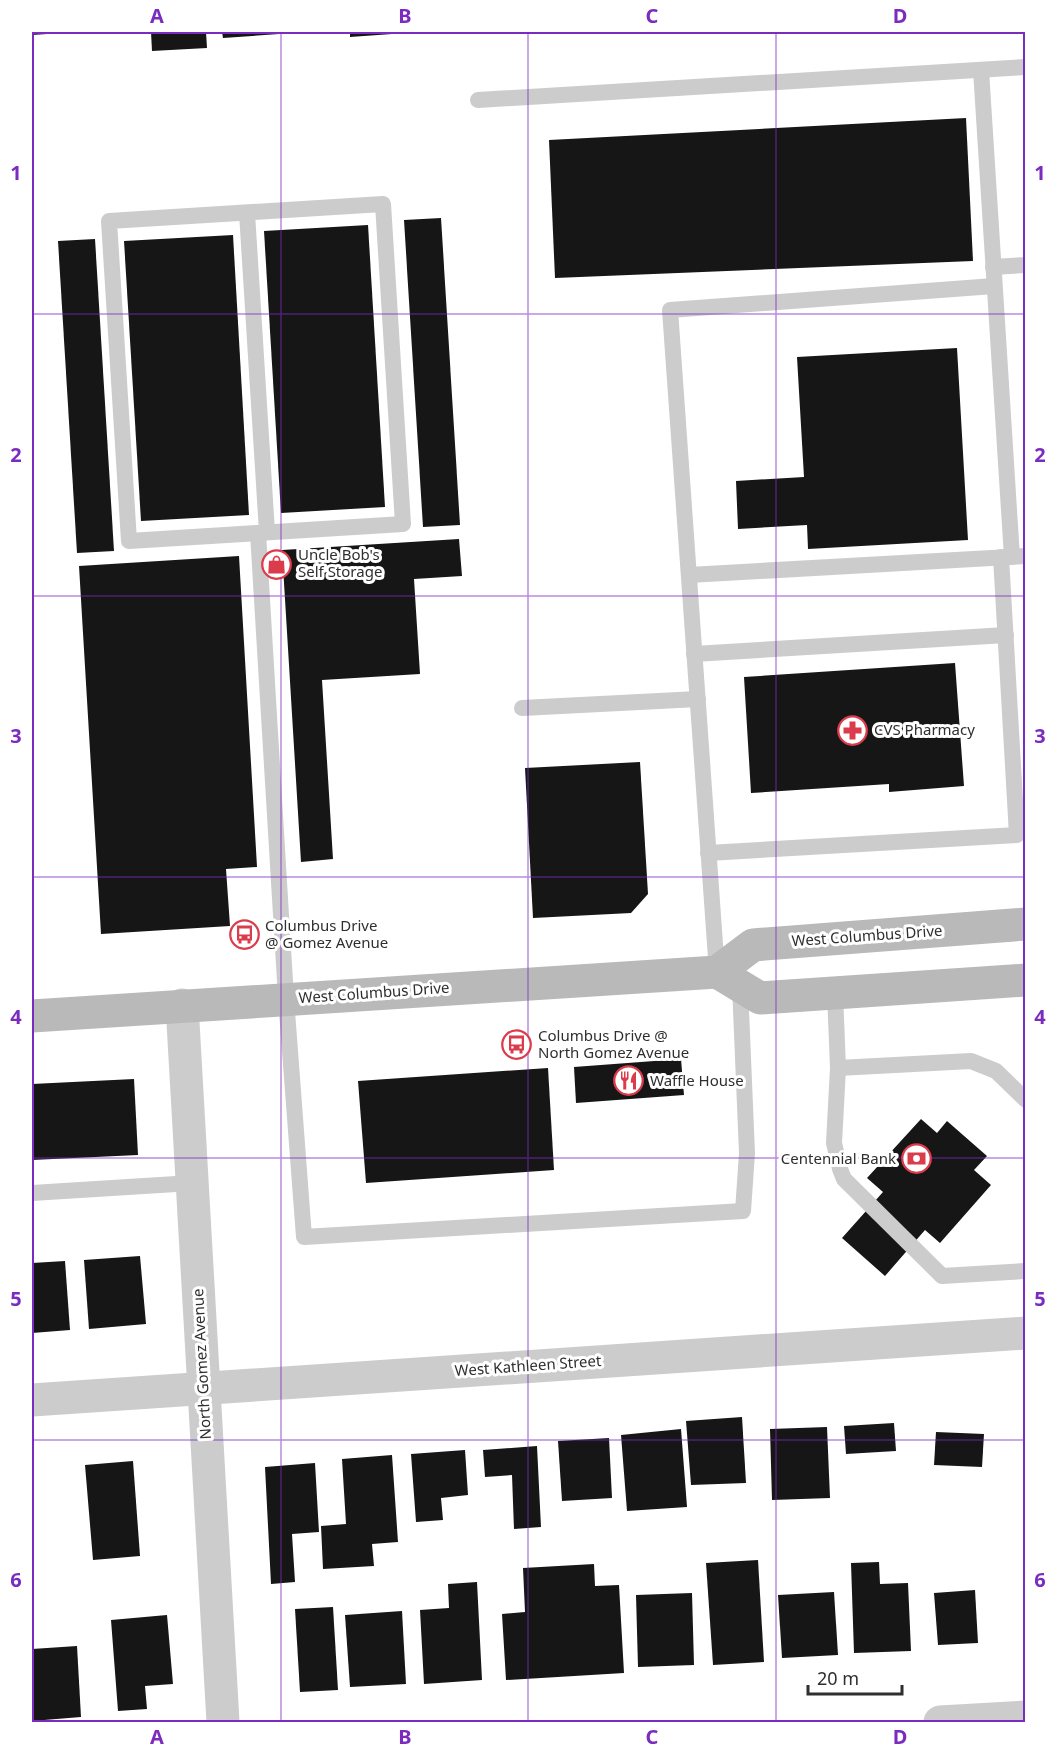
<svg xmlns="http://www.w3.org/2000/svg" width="1057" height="1754" font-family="'Noto Sans',sans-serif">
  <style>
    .building { fill: #161616 }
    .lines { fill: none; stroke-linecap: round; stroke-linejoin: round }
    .service { stroke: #ccc; stroke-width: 16 }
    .minor { stroke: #ccc; stroke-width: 33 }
    .secondary { stroke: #b9b9b9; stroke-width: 33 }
    .grid { fill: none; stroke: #7b2cbf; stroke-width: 1.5; stroke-opacity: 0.55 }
    .labels { text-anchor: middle; stroke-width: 6; stroke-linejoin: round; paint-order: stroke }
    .poi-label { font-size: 15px; fill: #2f2f2f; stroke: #fff; text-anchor: start }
    .street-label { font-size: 15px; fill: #2f2f2f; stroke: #fff }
    .neatline { fill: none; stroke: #7b2cbf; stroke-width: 2 }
    .grid-label { font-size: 20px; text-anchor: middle; font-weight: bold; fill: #7b2cbf }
  </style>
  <rect width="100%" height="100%" fill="#fff"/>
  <g class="building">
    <path d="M32,32H62V33L32,35Z"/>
    <path d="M151,32H206L207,48L152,51Z"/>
    <path d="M222,32H293V33L223,38Z"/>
    <path d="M350,32H391L392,34L350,37Z"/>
    <path d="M966,118L973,261L555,278L549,140Z"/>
    <path d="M441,218L460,525L423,527L404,220Z"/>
    <path d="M368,225L385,507L281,513L264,231Z"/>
    <path d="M233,235L249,515L141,521L124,241Z"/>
    <path d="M95,239L114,551L77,553L58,241Z"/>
    <path d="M957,348L968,540L808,549L807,525L738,529L736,481L804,477L797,357Z"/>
    <path d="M459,539L462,576L414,579L420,674L322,680L333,859L301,862L282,550Z"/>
    <path d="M239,556L257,867L226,869L230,926L101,934L79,566Z"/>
    <path d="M955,663L964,786L889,792V784L751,793L744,677Z"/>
    <path d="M640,762L648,894L631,913L533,918L525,768Z"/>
    <path d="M681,1059L684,1095L576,1103L574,1067Z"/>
    <path d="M548,1068L554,1170L366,1183L358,1081Z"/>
    <path d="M134,1079L138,1155L32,1160V1084Z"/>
    <path d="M921,1119L937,1133L947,1121L987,1156L974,1170L991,1185L940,1243L925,1230L885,1276L842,1238L883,1192L867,1178Z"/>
    <path d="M140,1256L146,1324L89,1329L84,1260Z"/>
    <path d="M65,1261L70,1330L32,1333V1263Z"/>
    <path d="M742,1417L746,1483L691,1485L686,1421Z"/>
    <path d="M894,1423L896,1451L846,1454L844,1426Z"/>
    <path d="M827,1427L830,1498L772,1500L770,1429Z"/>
    <path d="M681,1429L687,1507L627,1511L621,1435Z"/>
    <path d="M936,1432L984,1434L982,1467L934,1465Z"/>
    <path d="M609,1438L612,1498L562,1501L558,1441Z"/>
    <path d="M537,1446L541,1527L514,1529L512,1475L485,1477L483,1450Z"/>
    <path d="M465,1450L468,1495L441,1498L443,1520L416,1522L411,1454Z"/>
    <path d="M392,1455L398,1542L372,1544L374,1566L323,1569L321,1526L346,1524L342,1459Z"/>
    <path d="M133,1461L140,1556L93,1560L85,1465Z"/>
    <path d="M315,1463L319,1532L292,1534L295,1582L271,1584L265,1467Z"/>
    <path d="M758,1560L764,1662L713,1665L706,1563Z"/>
    <path d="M879,1562L880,1584L908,1583L911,1651L854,1653L851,1563Z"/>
    <path d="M594,1564L595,1586L619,1585L624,1673L506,1680L502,1614L525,1612L523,1568Z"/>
    <path d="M477,1582L482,1680L424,1684L420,1610L449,1608L448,1584Z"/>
    <path d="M975,1590L978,1643L938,1645L934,1593Z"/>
    <path d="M834,1592L838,1655L782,1658L778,1595Z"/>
    <path d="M692,1593L694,1665L638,1667L636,1595Z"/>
    <path d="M333,1607L338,1690L300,1692L295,1609Z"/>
    <path d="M402,1611L406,1684L350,1687L345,1615Z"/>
    <path d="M167,1615L173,1684L145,1686L147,1709L118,1711L111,1620Z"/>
    <path d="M77,1646L81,1717L32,1721V1649Z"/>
  </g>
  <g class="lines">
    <g class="service">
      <path d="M981,70L1012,557"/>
      <path d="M478,100L1026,67"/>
      <path d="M383,204L403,524L129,541L109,221Z"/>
      <path d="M247,213L267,532"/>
      <path d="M993,267L1026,265"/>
      <path d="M258,533L286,998L304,1237L743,1211L747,1153L740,986"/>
      <path d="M689,575L1026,556"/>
      <path d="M694,654L1006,635"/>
      <path d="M522,708L698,699"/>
      <path d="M708,853L1017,835L1001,557"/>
      <path d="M717,972L670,310L994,286"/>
      <path d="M835,993L838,1068L834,1143L840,1169L844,1179L942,1276L1026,1271"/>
      <path d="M838,1068L971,1061L996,1071L1026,1100"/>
      <path d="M32,1193L192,1183"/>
    </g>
    <g class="minor">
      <path d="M182,1005L223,1722"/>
      <path d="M32,1400L1026,1333"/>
      <path d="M940,1722L1026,1717"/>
    </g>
    <g class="secondary">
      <path d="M717,972L760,998L1026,980"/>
      <path d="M32,1016L717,972L753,945L1026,924"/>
    </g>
  </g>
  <path class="grid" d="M281,32V1722M528,32V1722M776,32V1722M32,314H1026M32,596H1026M32,877H1026M32,1158H1026M32,1440H1026"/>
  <defs>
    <symbol id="shop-ring" viewBox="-11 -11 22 22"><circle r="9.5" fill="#fff" stroke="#db3c4c" stroke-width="1.5"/><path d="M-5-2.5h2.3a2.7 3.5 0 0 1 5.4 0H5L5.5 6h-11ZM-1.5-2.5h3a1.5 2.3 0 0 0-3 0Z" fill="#db3c4c"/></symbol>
    <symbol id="pharmacy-ring" viewBox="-11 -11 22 22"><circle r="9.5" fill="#fff" stroke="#db3c4c" stroke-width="1.5"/><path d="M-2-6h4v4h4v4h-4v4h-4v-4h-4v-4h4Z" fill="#db3c4c"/></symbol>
    <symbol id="bus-ring" viewBox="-11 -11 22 22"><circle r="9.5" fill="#fff" stroke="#db3c4c" stroke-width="1.5"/><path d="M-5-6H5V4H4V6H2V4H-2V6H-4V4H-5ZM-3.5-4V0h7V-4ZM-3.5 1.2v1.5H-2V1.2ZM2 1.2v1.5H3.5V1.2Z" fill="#db3c4c"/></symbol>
    <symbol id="restaurant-ring" viewBox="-11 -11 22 22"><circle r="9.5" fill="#fff" stroke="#db3c4c" stroke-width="1.5"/><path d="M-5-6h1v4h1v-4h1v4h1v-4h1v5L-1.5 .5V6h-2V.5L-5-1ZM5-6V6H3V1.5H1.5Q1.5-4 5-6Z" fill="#db3c4c"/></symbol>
    <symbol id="bank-ring" viewBox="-11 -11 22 22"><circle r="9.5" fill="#fff" stroke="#db3c4c" stroke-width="1.5"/><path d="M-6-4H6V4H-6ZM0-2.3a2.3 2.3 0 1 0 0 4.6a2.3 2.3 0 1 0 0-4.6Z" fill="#db3c4c"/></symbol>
  </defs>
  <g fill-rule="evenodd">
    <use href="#shop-ring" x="260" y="548" width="33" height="33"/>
    <use href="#pharmacy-ring" x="836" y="714" width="33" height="33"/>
    <use href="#bus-ring" x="228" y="918" width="33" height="33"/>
    <use href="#bus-ring" x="500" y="1028" width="33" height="33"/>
    <use href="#restaurant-ring" x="612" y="1064" width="33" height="33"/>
    <use href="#bank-ring" x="900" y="1142" width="33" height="33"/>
  </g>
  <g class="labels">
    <g class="poi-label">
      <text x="298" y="560">Uncle Bob's<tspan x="298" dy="17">Self Storage</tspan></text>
      <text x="874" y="735">CVS Pharmacy</text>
      <text x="265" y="931">Columbus Drive<tspan x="265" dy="17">@ Gomez Avenue</tspan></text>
      <text x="538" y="1041">Columbus Drive @<tspan x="538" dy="17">North Gomez Avenue</tspan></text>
      <text x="650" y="1086">Waffle House</text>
      <text x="896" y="1164" text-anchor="end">Centennial Bank</text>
    </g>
    <g class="street-label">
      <text transform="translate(867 936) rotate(-4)" y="5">West Columbus Drive</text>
      <text transform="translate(374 993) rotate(-4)" y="5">West Columbus Drive</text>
      <text transform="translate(202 1364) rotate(-93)" y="5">North Gomez Avenue</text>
      <text transform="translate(528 1366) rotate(-4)" y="5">West Kathleen Street</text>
    </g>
  </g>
  <rect width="1057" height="1754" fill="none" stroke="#ffffff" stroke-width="66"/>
  <path d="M808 1685v9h94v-9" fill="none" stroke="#2f2f2f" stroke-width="3"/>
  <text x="817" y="1685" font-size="18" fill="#2f2f2f" stroke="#ffffff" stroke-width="4.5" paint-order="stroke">20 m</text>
  <rect x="33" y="33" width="991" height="1688" class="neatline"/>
  <g class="grid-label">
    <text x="157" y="23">A</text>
    <text x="405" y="23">B</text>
    <text x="652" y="23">C</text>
    <text x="900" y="23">D</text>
    <text x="16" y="180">1</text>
    <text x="1040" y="180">1</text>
    <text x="16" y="462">2</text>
    <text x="1040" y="462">2</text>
    <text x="16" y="743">3</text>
    <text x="1040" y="743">3</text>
    <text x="16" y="1024">4</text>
    <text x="1040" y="1024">4</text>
    <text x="16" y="1306">5</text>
    <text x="1040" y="1306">5</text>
    <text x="16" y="1587">6</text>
    <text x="1040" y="1587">6</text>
    <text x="157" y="1744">A</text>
    <text x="405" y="1744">B</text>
    <text x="652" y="1744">C</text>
    <text x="900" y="1744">D</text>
  </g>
</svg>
